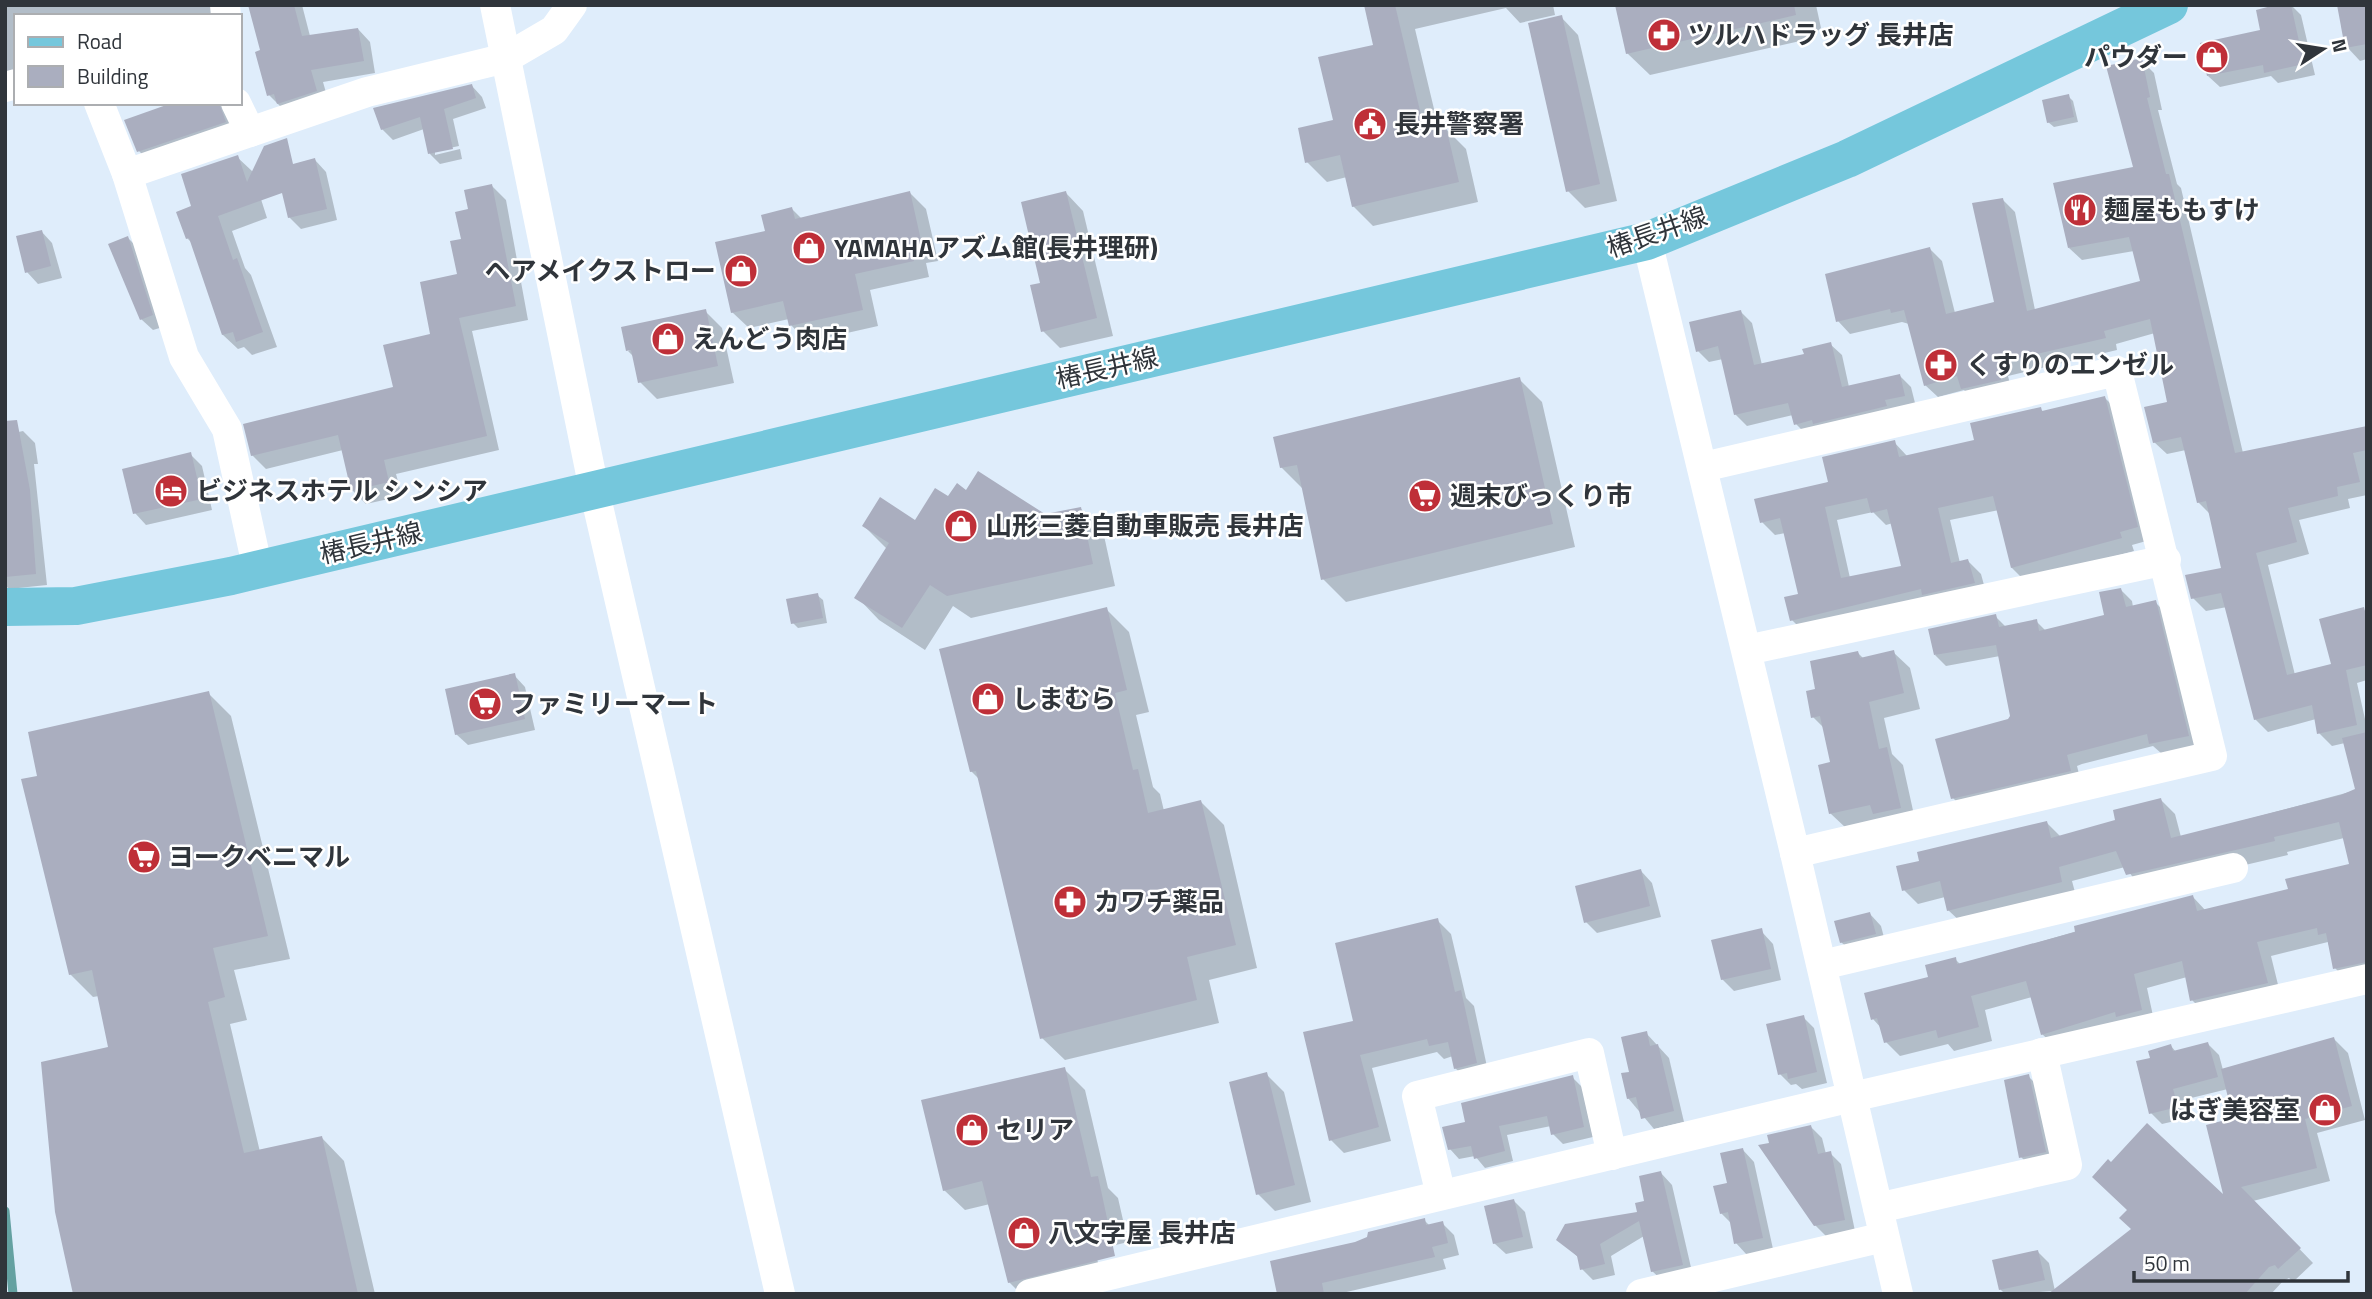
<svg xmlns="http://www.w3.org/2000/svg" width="2372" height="1299" font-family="'Titillium Web','Noto Sans JP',sans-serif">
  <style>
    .shadow { fill: #0003; fill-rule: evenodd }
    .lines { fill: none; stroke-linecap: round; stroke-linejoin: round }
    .stream { stroke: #64a1a1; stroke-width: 9 }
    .building { fill: #aaaebf; fill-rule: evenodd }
    .minor { stroke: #fff; stroke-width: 30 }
    .major { stroke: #75c7dc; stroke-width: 38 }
    .labels { text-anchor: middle; stroke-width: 5; stroke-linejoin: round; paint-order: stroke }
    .poi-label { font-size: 26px; font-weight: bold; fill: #30353b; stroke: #fff; text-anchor: start }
    .street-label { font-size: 26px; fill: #30353b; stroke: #fff }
  </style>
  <rect width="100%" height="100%" fill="#dfedfb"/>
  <g class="shadow">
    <path d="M5,5H226L220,16H16V82L5,87Z"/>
    <path d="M249,5H302L310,36L358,29L370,42L375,73L323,82L329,103L282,108L269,95L262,52Z"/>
    <path d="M1366,5H1553L1555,15L1520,23L1506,8L1415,29L1439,130L1446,129L1466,149L1478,202L1373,226L1353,206L1347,177L1327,182L1307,162L1335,122L1375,46Z"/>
    <path d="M1617,5H1816L1821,28L1809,39L1650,75L1627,53Z"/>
    <path d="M2291,5L2301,15L2315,75L2278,83L2271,76L2220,87L2208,76Z"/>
    <path d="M2367,5V59L2360,61L2347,47Z"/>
    <path d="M1561,17L1578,35L1617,201L1585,208L1568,191Z"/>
    <path d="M2141,60L2154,73L2162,110H2158L2177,184L2181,188L2243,453L2367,428V495L2348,499L2350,508L2299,520L2309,554L2268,565L2295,675L2333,665L2363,609L2367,613V680L2357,683L2367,728V978L2349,982L2335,968L2328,942L2271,956L2281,997L2206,1014L2192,1000L2187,977L2147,988L2155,1025L2057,1048L2042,1034L2032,997L1985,1010L1992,1041L1954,1051L1948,1044L1900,1056L1886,1042L1882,1029L1873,1019L1955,959L1961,965L2193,897L2206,911L2290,890L2351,866L2344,838L2287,852L2288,855L2142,889L2125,867L2072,881L2076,896L1963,924L1948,910L1945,897L1918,904L1904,890L2047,823L2061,837L2117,821L2161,800L2175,814L2181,837L2357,790L2345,743L2332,746L2319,733L2316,719L2268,732L2255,719L2227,607L2206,611L2193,598L2223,570L2211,515L2198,502L2186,450L2167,454L2154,442L2169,403L2155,333L2116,344L2117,350L2008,376L2012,392L1975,401L1964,390L1938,397L1925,385L1909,324L1902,322L1850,334L1838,321L1930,249L1942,261L1955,313L1996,303L2002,199L2015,212L2035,310L2142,283L2134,251L2082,260L2069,248L2135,169Z"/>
    <path d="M472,86L482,97L486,108L453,119L459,146L435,151V155L460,149L462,159L440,164L430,154L424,129L393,140L382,129Z"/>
    <path d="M2068,96L2073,101L2078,122L2054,127L2048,122Z"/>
    <path d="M176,103H234L237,134L151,164L139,151Z"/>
    <path d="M237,157L252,171L267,218L232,231L245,268L251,275L277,347L252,355L244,347L238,349L223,335L193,244L187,238L194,207Z"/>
    <path d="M315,160L326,172L337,220L301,229L289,217Z"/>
    <path d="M492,186L506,200L528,320L472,331L499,450L396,474L402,496L366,504L352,490L343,450L266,469L252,455L395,388L432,335L459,276L470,210Z"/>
    <path d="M910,193L926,209L938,261L926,263L929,277L870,290L878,326L807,342L791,325L789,319L749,328L732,312L767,233L792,209L802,219Z"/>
    <path d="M1066,193L1083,211L1113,336L1060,348L1043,331V284Z"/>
    <path d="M41,231L52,243L62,278L38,284L27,272Z"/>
    <path d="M128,238L139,249L163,327L153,330L141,319Z"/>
    <path d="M705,311L722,328L734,383L657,399L640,382L634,357L628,351Z"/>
    <path d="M1740,311L1752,323L1762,365L1806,355L1830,344L1842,355L1849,387L1900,376L1911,387L1916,407L1807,435L1796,424L1793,415L1747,426L1735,414L1723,359L1709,362L1698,351Z"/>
    <path d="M1519,379L1542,402L1575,547L1346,602L1323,579L1304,490L1281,467Z"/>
    <path d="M2105,398L2118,411L2150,540L2132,545L2134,551L2025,581L2012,568L1999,510L1950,520L1960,563L1968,561L1981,574L1987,596L1805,633L1792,620L1800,595L1785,533L1775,535L1762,522L1894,442L1907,456L1976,442L2040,409L2044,412ZM1873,512L1886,525L1893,523L1903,567L1850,578L1837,520Z"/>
    <path d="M23,431L35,443L38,464H34L47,585L9,589L5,585V435Z"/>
    <path d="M190,454L202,466L212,510L146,525L135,513Z"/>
    <path d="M966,492L1045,516L1080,508L1103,531L1115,586L971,618L953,606L925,650L879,620L857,597L887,549L864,526L915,522L949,499Z"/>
    <path d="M2120,589L2132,601L2133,607L2155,602L2166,613L2199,747L2162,754L2153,746L2082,764L2077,766L2081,782L1964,809L1953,798L2012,716L2000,656L1946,666L1935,655L1995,616L2006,627L2036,621L2046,631L2106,617Z"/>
    <path d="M817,595L823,600L827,623L798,628L793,623Z"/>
    <path d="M1106,609L1129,632L1149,712L1136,715L1153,787L1160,794L1164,811L1201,802L1224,825L1257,968L1209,980L1219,1023L1065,1060L1042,1038L980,780L971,771Z"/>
    <path d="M1893,652L1910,668L1920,709L1884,718L1892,754L1903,765L1916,824L1847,829L1830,813L1832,764L1825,729L1813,717L1817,690L1858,653L1864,659Z"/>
    <path d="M514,675L525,687L535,730L468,745L456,734Z"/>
    <path d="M208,693L231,716L290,959L234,970L247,1020L230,1024L260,1152L322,1138L344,1161L375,1294H75L110,1048L99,996L93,997L70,974L39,777Z"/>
    <path d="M1641,871L1652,883L1661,917L1597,933L1586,922Z"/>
    <path d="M1870,914L1881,926L1886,945L1853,953L1841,942Z"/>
    <path d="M1437,920L1451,934L1466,998L1474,1006L1489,1076L1469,1081L1455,1068L1453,1056L1444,1059L1437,1052L1372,1068L1391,1141L1344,1153L1331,1140L1355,1022Z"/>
    <path d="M1762,932L1773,944L1781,980L1734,991L1722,979Z"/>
    <path d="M1803,1017L1814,1028L1827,1083L1802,1089L1796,1084L1791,1085L1780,1074Z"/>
    <path d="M1646,1033L1669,1058L1684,1122L1654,1129L1628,1098L1631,1073Z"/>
    <path d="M2334,1039L2348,1053L2365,1120L2317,1133L2330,1181L2253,1201L2313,1263L2293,1282L2289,1278L2283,1281L2271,1294H2064L2133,1230L2226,1199L2236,1119L2228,1089L2183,1100L2188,1118L2162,1124L2151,1113L2152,1059L2171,1046L2176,1052L2208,1044L2219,1055L2223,1070Z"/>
    <path d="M1064,1069L1085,1090L1108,1188L1118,1198L1128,1242L1095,1250L1103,1284L1021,1294L1009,1282L990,1204L965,1210L944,1190Z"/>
    <path d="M1266,1074L1284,1092L1311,1202L1275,1211L1258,1194Z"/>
    <path d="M2028,1076L2040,1088L2056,1163L2032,1168L2021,1157Z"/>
    <path d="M1572,1077L1582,1087L1593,1137L1563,1144L1553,1134L1551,1126L1507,1135L1513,1161L1485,1168L1475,1156L1459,1159L1450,1149L1467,1123Z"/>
    <path d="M1811,1127L1822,1138L1826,1154L1830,1153L1841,1164L1855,1231L1827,1237L1815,1225Z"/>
    <path d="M1743,1150L1754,1162L1773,1249L1747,1255L1736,1243L1732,1224L1721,1213Z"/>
    <path d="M1661,1173L1672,1185L1693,1276L1664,1282L1652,1271L1644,1236L1611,1256L1615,1275L1593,1280L1582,1269L1578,1257L1558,1239L1639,1213Z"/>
    <path d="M1514,1201L1525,1212L1533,1248L1506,1254L1494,1243Z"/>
    <path d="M1424,1220L1430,1226L1442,1223L1454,1235L1459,1255L1443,1259L1446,1269L1338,1294H1279L1356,1244Z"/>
    <path d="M2038,1252L2049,1263L2055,1291L2005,1294L2000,1289Z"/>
  </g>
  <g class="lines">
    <path class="stream" d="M5,1211L13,1294"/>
  </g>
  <g class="building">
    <path d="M248,5H294L302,36L358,28L364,61L311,70L317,91L277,104L274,94L267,96L255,52L260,50Z"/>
    <path d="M1364,5H1395L1425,132L1446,127L1459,182L1352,207L1340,155L1305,163L1298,128L1333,120L1318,57L1373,45Z"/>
    <path d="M1615,5H1794L1796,15L1626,54Z"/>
    <path d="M2275,5H2291L2304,64L2264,73L2263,65L2207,76L2200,43L2260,30L2256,10Z"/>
    <path d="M2337,5H2367V44L2345,48Z"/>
    <path d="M1562,15L1600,184L1566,192L1528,23Z"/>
    <path d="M2142,58L2150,97L2147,98L2166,174H2169L2235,453L2367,426V450L2353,453L2360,482L2337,487L2338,496L2288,508L2297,542L2256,553L2287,675L2331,664L2319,619L2364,607L2367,620V665L2346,670L2357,725L2317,734L2312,705L2254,720L2221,593L2191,599L2185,575L2221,568L2206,501L2197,503L2181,437L2153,443L2144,407L2167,402L2150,319L2104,331L2106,338L1997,363L2001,380L1961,389L1957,376L1924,386L1904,310L1891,313L1890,309L1836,322L1825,274L1930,247L1946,314L1994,302L1972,203L2003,198L2027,311L2140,281L2129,237L2068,248L2053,183L2133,167L2106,66Z"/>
    <path d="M472,84L476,98L444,109L453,149L428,154L420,117L381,130L373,108Z"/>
    <path d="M2069,94L2074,117L2047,123L2042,100Z"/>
    <path d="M172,103H219L226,122L137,152L124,120Z"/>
    <path d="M287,138L293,164L315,158L327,209L288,218L282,193L218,216L233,260L237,258L263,332L236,342L233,332L222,335L189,238L186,239L176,212L191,206L181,174L238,155L247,182L264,146Z"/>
    <path d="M492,184L516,306L459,318L487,436L384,460L389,482L351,491L338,435L251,456L243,424L393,387L383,345L430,334L420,282L457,274L450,241L461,239L455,212L468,209L464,190Z"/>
    <path d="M910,191L922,245L911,247L914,261L855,274L863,310L789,326L783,301L731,313L715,242L765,231L761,215L792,207L795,219Z"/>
    <path d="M1066,191L1097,318L1041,332L1030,285L1040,283L1021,202Z"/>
    <path d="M42,230L51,266L25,273L16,236Z"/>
    <path d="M128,236L153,315L140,320L108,244Z"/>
    <path d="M706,309L718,366L638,383L631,350L626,351L621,327Z"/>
    <path d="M1741,310L1754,365L1804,354L1802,349L1831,342L1842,387L1900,374L1905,396L1885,400L1887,406L1813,424L1812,420L1794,425L1788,403L1734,415L1718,346L1696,352L1689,322Z"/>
    <path d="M1520,377L1553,524L1321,580L1297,465L1280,468L1273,437Z"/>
    <path d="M2105,396L2138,527L2120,532L2122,538L2011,568L1993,496L1938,508L1951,563L1968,559L1975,583L1922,595L1921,589L1790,621L1784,597L1798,594L1780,518L1760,523L1754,499L1828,482L1822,457L1895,440L1899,457L1974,440L1970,423L2041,407L2042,411ZM1867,498L1871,513L1887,509L1901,566L1841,578L1825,507Z"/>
    <path d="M17,420L30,490L36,574L5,577V421Z"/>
    <path d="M191,452L202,499L133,514L122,469Z"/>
    <path d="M978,471L1045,514L1081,507L1093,564L947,596L930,585L902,628L854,598L889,543L862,526L880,497L915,520L935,488L948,496L957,483L966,490Z"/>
    <path d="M2121,588L2126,607L2156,600L2189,736L2149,744L2147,734L2070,754L2067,755L2071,771L1951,799L1935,739L2008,719L2010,716L1996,645L1934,655L1928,629L1996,614L1999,627L2037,619L2039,631L2104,615L2099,592Z"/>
    <path d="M818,593L823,618L791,624L786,599Z"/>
    <path d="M1107,607L1127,690L1115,693L1133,770L1138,769L1148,813L1201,800L1236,945L1187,957L1197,1000L1040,1039L976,771L970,772L939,649Z"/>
    <path d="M1894,650L1904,693L1869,702L1879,749L1887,747L1901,808L1873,814L1870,805L1829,814L1818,765L1830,762L1820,716L1811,718L1806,691L1815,689L1810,661L1858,651L1860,658Z"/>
    <path d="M515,673L525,719L455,735L445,689Z"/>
    <path d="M209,691L268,936L213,948L225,997L208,1002L244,1153L322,1136L358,1294H73L55,1212L41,1062L108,1047L92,970L69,975L21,779L37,776L28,732Z"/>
    <path d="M2367,732V962L2333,969L2326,933L2318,935L2317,928L2257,942L2268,983L2190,1001L2182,961L2134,974L2142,1010L2116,1017L2115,1012L2041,1035L2026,981L1971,996L1979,1027L1938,1038L1936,1030L1884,1043L1877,1018L1871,1020L1864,993L1928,977L1925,965L1956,957L1957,964L2075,932L2074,926L2193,895L2197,911L2288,889L2285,879L2349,864L2339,822L2274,837L2275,841L2126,875L2116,851L2059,867L2062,882L1947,911L1940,881L1902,891L1896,866L1919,861L1917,852L2047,821L2051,838L2115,820L2113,810L2161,798L2171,838L2341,795L2355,789L2342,738Z"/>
    <path d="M1641,869L1650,906L1584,923L1575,886Z"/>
    <path d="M1870,912L1876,934L1840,943L1834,921Z"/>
    <path d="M1438,918L1455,992L1461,990L1477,1063L1454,1069L1448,1042L1429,1046L1427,1039L1360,1055L1379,1127L1329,1141L1303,1032L1353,1021L1335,943Z"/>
    <path d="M1762,928L1771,969L1721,980L1711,940Z"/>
    <path d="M1804,1015L1817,1072L1788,1079L1787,1073L1778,1075L1766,1024Z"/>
    <path d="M1647,1031L1650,1046L1658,1044L1674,1111L1641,1119L1636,1097L1627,1099L1621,1073L1629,1072L1621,1037Z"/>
    <path d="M2334,1037L2352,1106L2305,1119L2317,1168L2241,1187L2301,1248L2278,1269L2275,1265L2269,1267L2245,1294H2048L2131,1229L2119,1218L2127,1210L2092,1177L2108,1159L2111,1162L2147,1123L2223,1194L2206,1125L2233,1118L2221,1069Z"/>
    <path d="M2208,1042L2218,1077L2173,1089L2178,1107L2149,1114L2136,1061L2150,1058L2148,1051L2171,1044L2173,1051Z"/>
    <path d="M1065,1067L1091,1177L1098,1176L1115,1256L1008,1283L982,1181L943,1191L921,1100Z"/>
    <path d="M1267,1072L1295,1185L1256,1195L1229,1082Z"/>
    <path d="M2029,1074L2046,1152L2019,1158L2004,1080Z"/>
    <path d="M1573,1075L1584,1127L1551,1135L1547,1116L1499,1126L1505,1151L1474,1159L1471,1146L1448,1150L1442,1127L1465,1122L1461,1103Z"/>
    <path d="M1811,1125L1818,1154L1831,1151L1845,1220L1814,1226L1758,1145L1769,1143L1767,1135Z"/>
    <path d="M1743,1148L1763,1238L1734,1244L1728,1212L1720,1214L1713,1186L1727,1183L1720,1153Z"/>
    <path d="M1661,1171L1683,1265L1651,1272L1639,1221L1600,1244L1605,1264L1580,1270L1577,1256L1556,1240L1565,1224L1637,1212L1635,1203L1644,1201L1639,1176Z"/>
    <path d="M1514,1199L1523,1237L1493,1244L1484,1206Z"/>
    <path d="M1425,1218L1426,1225L1443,1221L1448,1243L1432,1247L1435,1257L1322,1283L1324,1294H1277L1270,1261L1355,1242L1367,1237L1368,1232Z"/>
    <path d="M2038,1250L2045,1280L1999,1290L1992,1260Z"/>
  </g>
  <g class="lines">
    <g class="minor">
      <path d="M225,5L226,16"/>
      <path d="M495,5L594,489L780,1294"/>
      <path d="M5,87L16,84"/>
      <path d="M99,103L127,174L184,357L227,429L258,570"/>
      <path d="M236,103L250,132"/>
      <path d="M127,174L367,92L506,58L554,30L572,5"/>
      <path d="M1647,241L1795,853L1898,1294"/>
      <path d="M1703,467L2117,371L2212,756L1795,853"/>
      <path d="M1747,650L2166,560"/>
      <path d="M1822,965L2233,868"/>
      <path d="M1441,1195L1417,1096L1589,1053L1612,1155"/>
      <path d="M1878,1208L2067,1165L2042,1053"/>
      <path d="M1030,1294L1852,1097L2367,979"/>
      <path d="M1641,1294L1884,1237"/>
    </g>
    <path class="major" d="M5,607L76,606L231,576L1647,241L1847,159L2169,5"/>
  </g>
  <defs>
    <symbol id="pharmacy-disc" viewBox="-11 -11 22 22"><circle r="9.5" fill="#bf2f38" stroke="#fff"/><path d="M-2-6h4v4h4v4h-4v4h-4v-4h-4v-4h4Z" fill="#fff"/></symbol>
    <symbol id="shop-disc" viewBox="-11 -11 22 22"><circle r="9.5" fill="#bf2f38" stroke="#fff"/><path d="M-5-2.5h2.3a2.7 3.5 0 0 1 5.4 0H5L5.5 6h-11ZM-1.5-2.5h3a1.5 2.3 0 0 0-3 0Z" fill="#fff"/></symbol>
    <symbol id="civic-disc" viewBox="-11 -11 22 22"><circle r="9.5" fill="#bf2f38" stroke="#fff"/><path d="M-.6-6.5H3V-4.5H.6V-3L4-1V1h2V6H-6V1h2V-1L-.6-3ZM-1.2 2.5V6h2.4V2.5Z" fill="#fff"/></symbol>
    <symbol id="restaurant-disc" viewBox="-11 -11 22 22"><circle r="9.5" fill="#bf2f38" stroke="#fff"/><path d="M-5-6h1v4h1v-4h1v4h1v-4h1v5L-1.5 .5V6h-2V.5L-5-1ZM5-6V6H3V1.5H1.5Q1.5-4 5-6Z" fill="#fff"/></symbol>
    <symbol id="hotel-disc" viewBox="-11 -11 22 22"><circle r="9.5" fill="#bf2f38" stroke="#fff"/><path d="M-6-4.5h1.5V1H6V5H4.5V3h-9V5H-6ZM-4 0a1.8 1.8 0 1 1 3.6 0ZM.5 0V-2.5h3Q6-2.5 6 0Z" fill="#fff"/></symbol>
    <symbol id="supermarket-disc" viewBox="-11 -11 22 22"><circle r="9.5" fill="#bf2f38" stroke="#fff"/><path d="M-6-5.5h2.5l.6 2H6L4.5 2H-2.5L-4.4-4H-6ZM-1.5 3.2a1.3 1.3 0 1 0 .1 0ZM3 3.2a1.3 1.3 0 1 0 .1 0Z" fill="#fff"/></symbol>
  </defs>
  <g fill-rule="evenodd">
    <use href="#pharmacy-disc" x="1645" y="16" width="38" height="38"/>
    <use href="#shop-disc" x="2193" y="38" width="38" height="38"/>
    <use href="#civic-disc" x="1351" y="105" width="38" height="38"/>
    <use href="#restaurant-disc" x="2061" y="191" width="38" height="38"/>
    <use href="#shop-disc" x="790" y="229" width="38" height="38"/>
    <use href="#shop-disc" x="722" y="252" width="38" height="38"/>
    <use href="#shop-disc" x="649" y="320" width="38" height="38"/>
    <use href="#pharmacy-disc" x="1922" y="346" width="38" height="38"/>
    <use href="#hotel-disc" x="152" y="472" width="38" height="38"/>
    <use href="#supermarket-disc" x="1406" y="477" width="38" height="38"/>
    <use href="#shop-disc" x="942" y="507" width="38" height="38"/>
    <use href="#shop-disc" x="969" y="680" width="38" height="38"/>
    <use href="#supermarket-disc" x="466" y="685" width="38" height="38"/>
    <use href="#supermarket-disc" x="125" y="838" width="38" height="38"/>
    <use href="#pharmacy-disc" x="1051" y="883" width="38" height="38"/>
    <use href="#shop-disc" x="2306" y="1091" width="38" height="38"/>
    <use href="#shop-disc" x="953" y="1111" width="38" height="38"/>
    <use href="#shop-disc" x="1005" y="1214" width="38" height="38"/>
  </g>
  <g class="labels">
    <g class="poi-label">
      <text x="1688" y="44">ツルハドラッグ 長井店</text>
      <text x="2188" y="66" text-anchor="end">パウダー</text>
      <text x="1394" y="133">長井警察署</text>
      <text x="2104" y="219">麺屋ももすけ</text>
      <text x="834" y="257">YAMAHAアズム館(長井理研)</text>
      <text x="716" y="280" text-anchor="end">ヘアメイクストロー</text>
      <text x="692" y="348">えんどう肉店</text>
      <text x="1966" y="374">くすりのエンゼル</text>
      <text x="196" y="500">ビジネスホテル シンシア</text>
      <text x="1450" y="505">週末びっくり市</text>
      <text x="986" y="535">山形三菱自動車販売 長井店</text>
      <text x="1012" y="708">しまむら</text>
      <text x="510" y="713">ファミリーマート</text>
      <text x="168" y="866">ヨークベニマル</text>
      <text x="1094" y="911">カワチ薬品</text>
      <text x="2300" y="1119" text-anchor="end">はぎ美容室</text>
      <text x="996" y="1139">セリア</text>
      <text x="1048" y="1242">八文字屋 長井店</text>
    </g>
    <g class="street-label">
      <text transform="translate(1657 232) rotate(-19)" y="9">椿長井線</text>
      <text transform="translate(1107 368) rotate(-13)" y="9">椿長井線</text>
      <text transform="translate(371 543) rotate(-13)" y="9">椿長井線</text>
    </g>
  </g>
  <rect width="2372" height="1299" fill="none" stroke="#30353b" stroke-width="14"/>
  <rect x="14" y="14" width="228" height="91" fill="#ffffff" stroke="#acaeb1" stroke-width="2"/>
  <rect x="28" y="37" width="35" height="10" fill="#75c7dc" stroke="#acaeb1" stroke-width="2"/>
  <text x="77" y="49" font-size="21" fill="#30353b">Road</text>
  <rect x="28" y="66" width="35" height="21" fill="#aaaebf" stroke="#acaeb1" stroke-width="2"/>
  <text x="77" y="84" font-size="21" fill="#30353b">Building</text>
  <g transform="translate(2323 49) rotate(78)" stroke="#ffffff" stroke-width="5" paint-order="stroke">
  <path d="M0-5L12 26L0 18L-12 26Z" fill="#30353b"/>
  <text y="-10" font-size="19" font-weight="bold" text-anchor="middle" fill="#30353b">N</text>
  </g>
  <path d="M2134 1271v10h214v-10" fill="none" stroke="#30353b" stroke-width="3.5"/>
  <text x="2144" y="1271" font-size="21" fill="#30353b" stroke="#ffffff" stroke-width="5" paint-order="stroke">50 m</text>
</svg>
